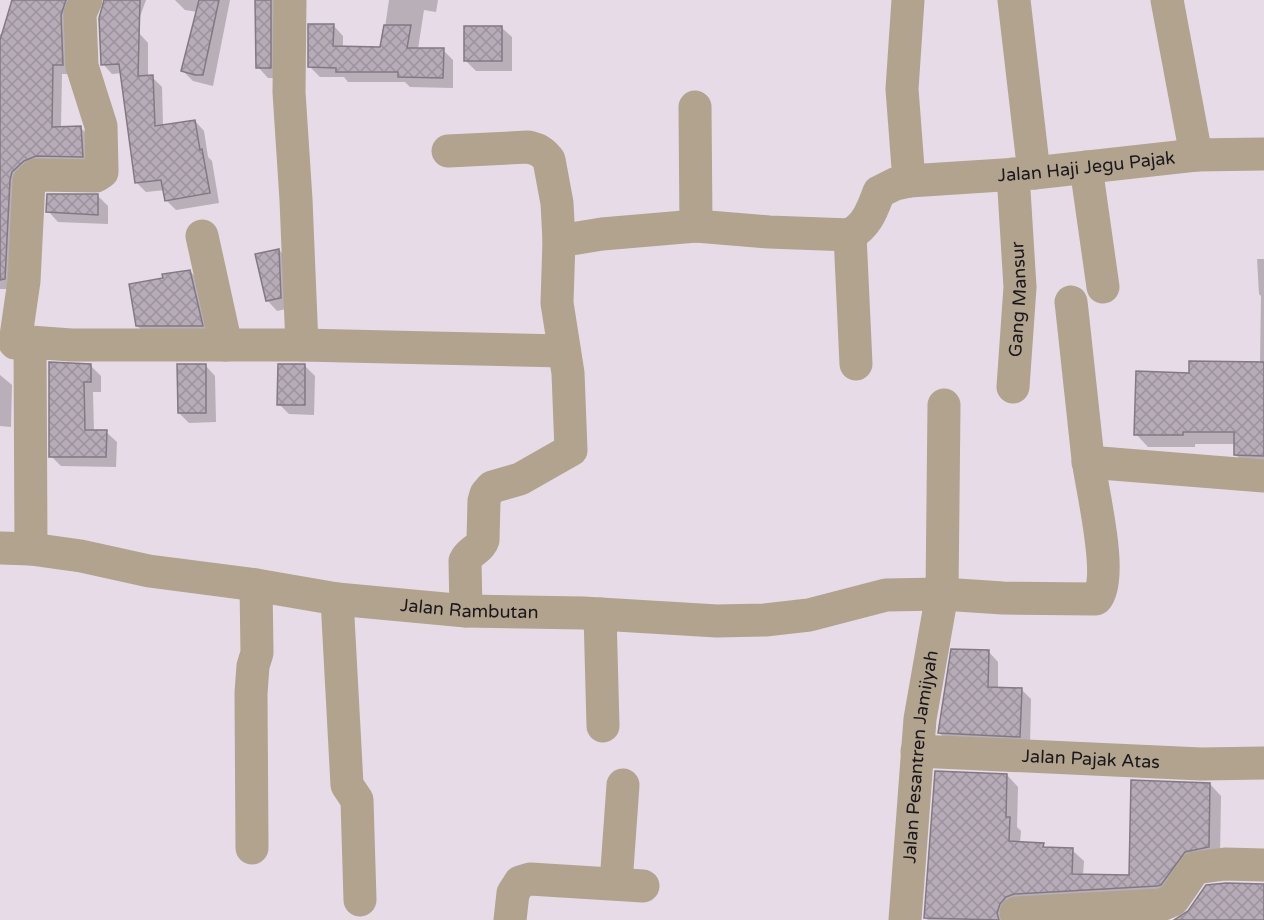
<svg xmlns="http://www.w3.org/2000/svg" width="1264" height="920" font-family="'Varela Round',sans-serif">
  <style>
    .shadow { fill: #0003 }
    .building { fill: url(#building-cross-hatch); stroke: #837984; stroke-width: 1.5 }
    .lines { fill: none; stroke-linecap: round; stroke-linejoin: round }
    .minor { stroke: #b1a38d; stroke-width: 33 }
    .labels { text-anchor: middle; stroke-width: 4.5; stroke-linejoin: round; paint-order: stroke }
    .street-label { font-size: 18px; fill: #1b171c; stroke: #fff }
  </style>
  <defs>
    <pattern id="building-cross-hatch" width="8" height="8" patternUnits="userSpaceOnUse" patternTransform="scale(1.5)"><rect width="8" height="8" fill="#b6abb7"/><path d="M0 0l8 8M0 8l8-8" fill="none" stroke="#9c929d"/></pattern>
  </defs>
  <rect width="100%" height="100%" fill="#e6dbe7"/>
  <g class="shadow">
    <path d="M14,0H80L72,74H62L61,128H81L91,138L92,166H46L14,289H0V34H4Z"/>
    <path d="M106,0H146L134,33H139L148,43V77H152L162,87L163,126L195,121L204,131L208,157L212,161L219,203L176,210L166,200L165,190L146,192L136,182L122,73L112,74L103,64Z"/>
    <path d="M175,0H230L213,86L193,81L183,71L198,12L185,10Z"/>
    <path d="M257,0H284L280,78H268L258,67Z"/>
    <path d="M389,0H438L436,12L424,10L418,49L443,50L453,60V88L410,87L405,82H348L344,77H320L310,67L333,25L343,36V48H382Z"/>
    <path d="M501,27L512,37V71H476L466,61Z"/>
    <path d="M98,196L108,206V224L58,222L48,211Z"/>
    <path d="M279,250L289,260L291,308L277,311L267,300Z"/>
    <path d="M1257,259H1264V468L1248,467L1235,454V444H1195V447H1148L1136,434L1191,374L1260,364L1261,296L1259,294Z"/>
    <path d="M190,271L200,282L212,336H148L137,326L165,280Z"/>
    <path d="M90,365L101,376V392H93L94,432H106L117,442L116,467L61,466L51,456Z"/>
    <path d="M205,365L215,376L216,422L189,423L179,413Z"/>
    <path d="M304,365L315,376L314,415L289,414L279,404Z"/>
    <path d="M0,375L12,385L11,427L0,426Z"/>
    <path d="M988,651L998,662V688L1021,689L1031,699L1030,747L950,743L939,733Z"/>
    <path d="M1007,775L1018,787L1017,827L1021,831L1020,843L1043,845L1047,849L1072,850L1084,861L1083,876L1131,877L1210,784L1221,796L1220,858L1172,896L1010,920H928L925,918Z"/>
  </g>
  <g class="building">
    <path d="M12,0H66L61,15L63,65H53L52,127L81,126L83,157L36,156L24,161L12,172L10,180L5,279L0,280V40Z"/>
    <path d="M104,0H140L138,76L153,75L155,126L195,120L200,150L202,149L210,193L165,201L161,180L135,183L119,64L101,65V63L99,18Z"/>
    <path d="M199,0H219L203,75H195L181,71Z"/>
    <path d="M255,0H271V68H256Z"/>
    <path d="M308,24H334L333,46L380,47L384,25H411L407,48H444L443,78L398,77V72H336V68L308,67Z"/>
    <rect x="464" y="26" width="38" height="35"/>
    <path d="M47,194H98V215L46,212Z"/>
    <path d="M279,249L281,298L266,301L255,254Z"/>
    <path d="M190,270L203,326H136L129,284L163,278L162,274Z"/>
    <path d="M1189,361L1264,362V456L1234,455V432H1183V435H1134L1136,371L1189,373Z"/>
    <path d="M49,362L91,364V382H84L85,430H107L106,457H49Z"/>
    <path d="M177,364H206V413H178Z"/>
    <path d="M278,364H305V405H277Z"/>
    <path d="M951,649L989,650L988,687L1022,688L1020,737L938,733Z"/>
    <path d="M935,771L1007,774L1006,817H1010L1009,841L1044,843L1043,847L1073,848L1072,874L1129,875L1131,780L1210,783L1209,847L1185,852L1161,885L1157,886L1014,894L1006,897L1000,904L997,913L999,920L924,918Z"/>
    <path d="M1226,883L1264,884V920H1174L1188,911L1206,885Z"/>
  </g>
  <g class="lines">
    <g class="minor">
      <path d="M290,0L289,92L296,200L302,345"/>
      <path d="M1014,0L1034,173"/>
      <path d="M1167,0L1196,155"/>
      <path d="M695,107L696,226"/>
      <path d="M448,151L528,147C538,149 543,152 549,160L557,203L559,241"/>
      <path d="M1086,167L1103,287"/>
      <path id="s1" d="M909,181L1034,173L1196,155L1264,154"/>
      <path d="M850,235C868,224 872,210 879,192L895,184L909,181L902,89L908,0"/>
      <path d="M850,235L856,364"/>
      <path d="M202,236L226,345"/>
      <path d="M15,343L24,281L29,181L36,175L96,176L102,172V169L101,126L82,66L80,14L86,0"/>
      <path id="s2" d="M1013,387L1020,287L1013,174"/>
      <path d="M1088,462L1264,476"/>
      <path id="s3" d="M0,548L31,549L81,556L149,571L256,585L337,599L466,611L583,613L717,621L765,620L809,615L886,595L942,594L1003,598L1096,599C1115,579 1091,486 1088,459C1082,406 1077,354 1071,302"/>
      <path d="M31,549L30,342L71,345H302L563,351"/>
      <path d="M337,599L347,785L357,800L360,900"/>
      <path d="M466,611L465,561C469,551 480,550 483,540L484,501L486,494L492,487L520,479L571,450L568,373L557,303L559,241L602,234L696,226L769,232L850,235"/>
      <path d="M600,614L603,726"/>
      <path id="s4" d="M917,751L1201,764L1264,763"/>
      <path d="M252,848L251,693L253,666L257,653L256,585"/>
      <path d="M616,883L623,785"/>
      <path d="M1016,913L1161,905L1173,900L1195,868L1225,864L1264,865"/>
      <path d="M510,920L513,893L520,882L530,879L643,886"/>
      <path id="s5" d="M905,920L920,719L942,594L944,405"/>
    </g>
  </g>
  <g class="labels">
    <g class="street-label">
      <text dy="6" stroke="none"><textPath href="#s1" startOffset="178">Jalan Haji Jegu Pajak</textPath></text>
      <text dy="6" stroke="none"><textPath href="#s2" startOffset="88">Gang Mansur</textPath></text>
      <text dy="6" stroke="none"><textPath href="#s3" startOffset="474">Jalan Rambutan</textPath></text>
      <text dy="6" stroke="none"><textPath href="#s5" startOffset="164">Jalan Pesantren Jamijyah</textPath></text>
      <text dy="6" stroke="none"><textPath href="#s4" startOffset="174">Jalan Pajak Atas</textPath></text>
    </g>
  </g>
</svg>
